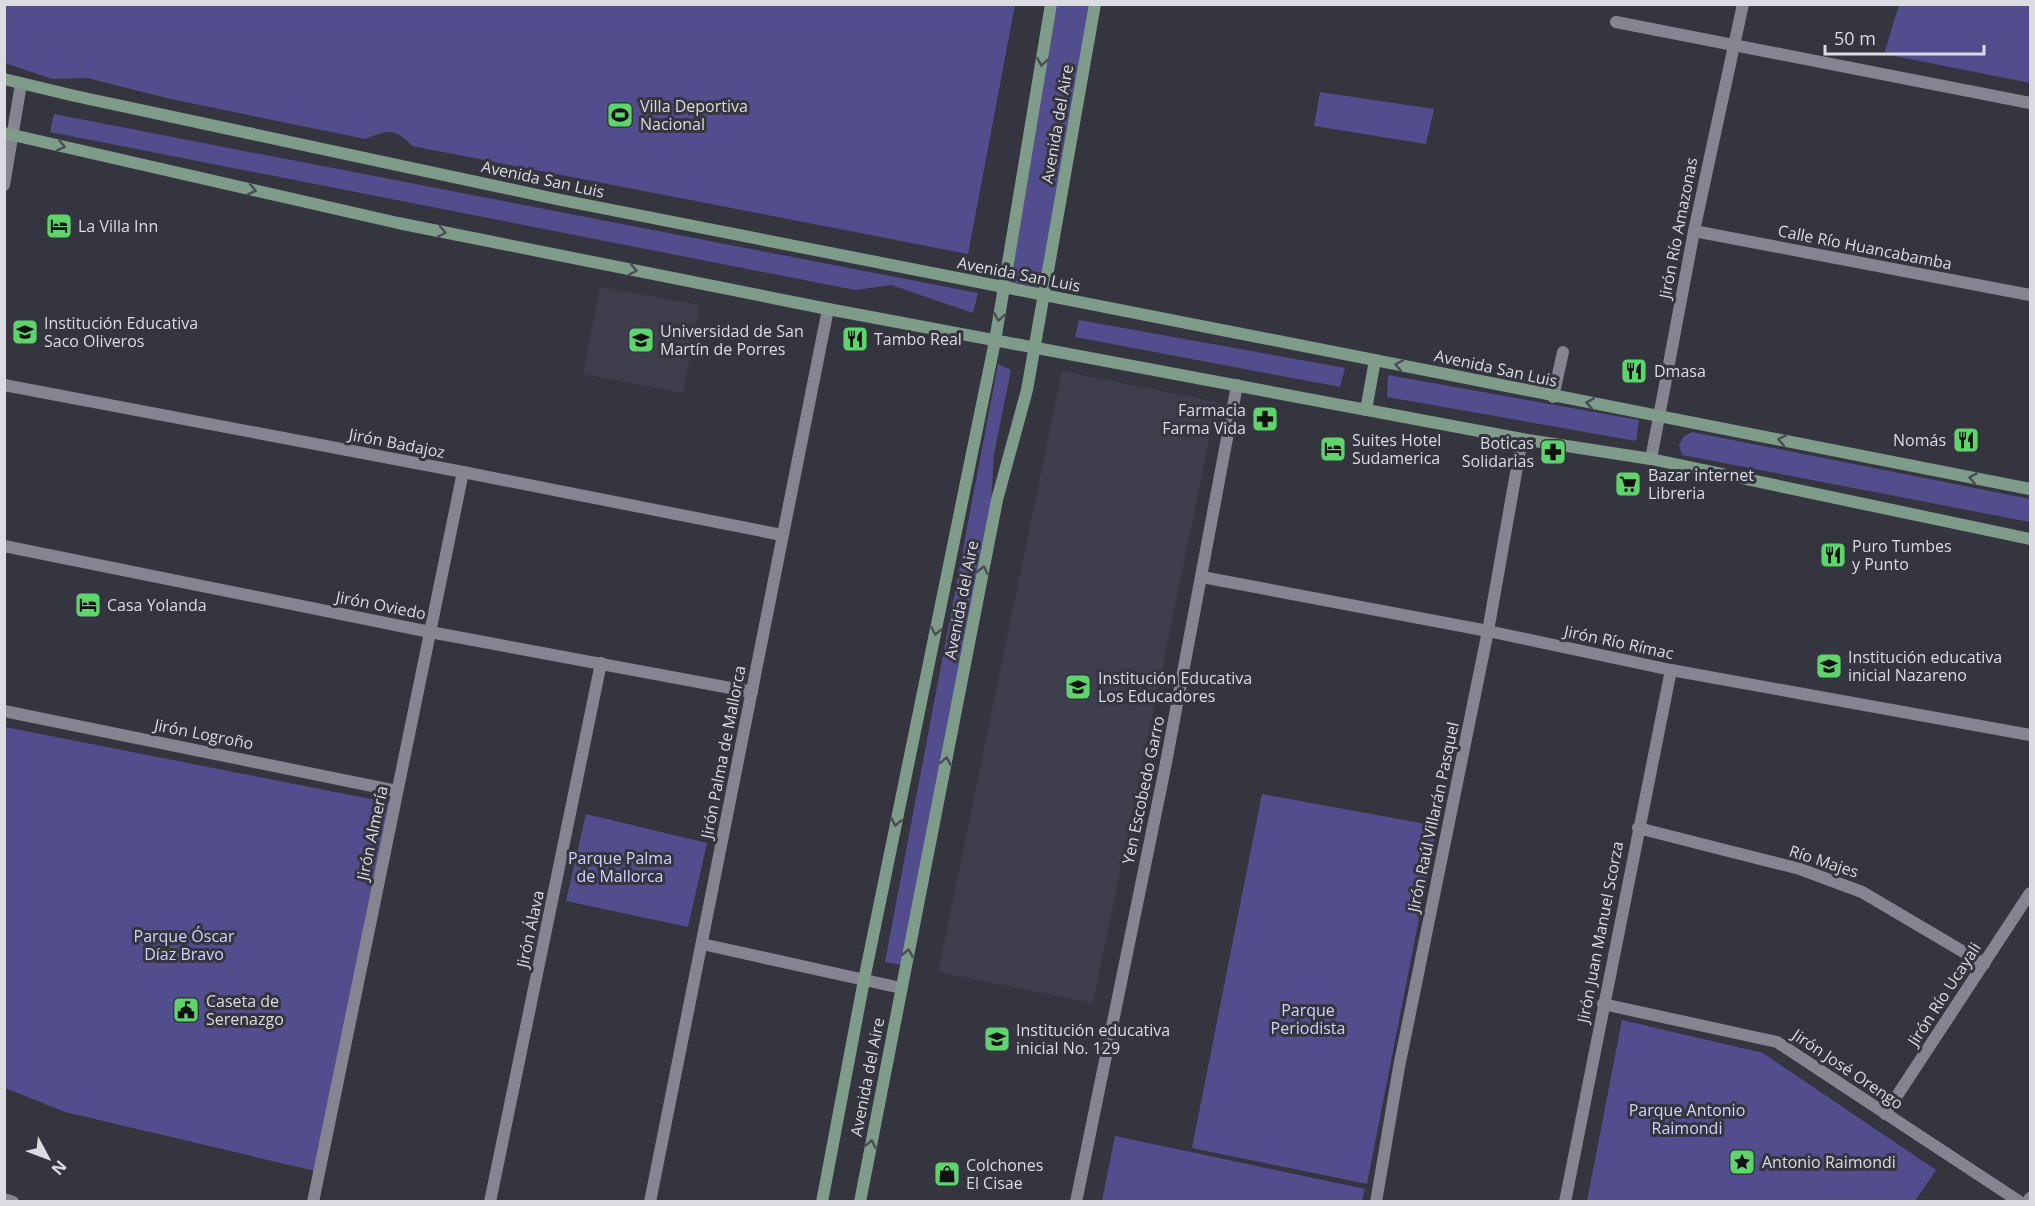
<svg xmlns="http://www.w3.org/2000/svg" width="2035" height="1206" font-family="'Open Sans',sans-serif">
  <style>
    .built { fill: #3e3e4d }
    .green { fill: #524d8d }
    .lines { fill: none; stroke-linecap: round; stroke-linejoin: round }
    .minor { stroke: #848590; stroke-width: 12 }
    .tertiary { stroke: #848590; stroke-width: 12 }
    .secondary { stroke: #7f9b8a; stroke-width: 12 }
    .oneway { stroke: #484e52 }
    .labels { text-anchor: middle; stroke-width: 6; stroke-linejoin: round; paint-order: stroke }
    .poi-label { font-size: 16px; fill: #dbdbe2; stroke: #35353f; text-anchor: start }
    .street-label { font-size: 16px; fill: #dbdbe2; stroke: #35353f }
    .park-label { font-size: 16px; fill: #d1d1fd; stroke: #35353f }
  </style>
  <rect width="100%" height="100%" fill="#35353f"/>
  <g class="built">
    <path d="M600,287L700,305L683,393L583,374Z"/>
    <path d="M1062,371L1217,402L1093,1003L938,972Z"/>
  </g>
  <g class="green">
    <path d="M4,5L5,4L1015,5L968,254L412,146C395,127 387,130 365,139L166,98L87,78L52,79L5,63Z"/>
    <path d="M1056,5H1090L1041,288L1009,282Z"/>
    <path d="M1899,5H2030V83L1884,54Z"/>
    <path d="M1320,92L1434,109L1426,144L1314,126Z"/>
    <path d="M54,114L978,293L973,313L891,285L855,290L50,132Z"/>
    <path d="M1079,320L1345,368L1340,387L1075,337Z"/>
    <path d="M998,364L1011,370L994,454L990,520L904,965L885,962Z"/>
    <path d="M1388,375L1639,420L1636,441L1387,397Z"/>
    <path d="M1692,432L2030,499V522L1682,455L1679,445L1684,436Z"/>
    <path d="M5,727L396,804L319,1172L65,1112L5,1088Z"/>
    <path d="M1262,794L1437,826L1367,1184L1192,1148Z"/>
    <path d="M586,814L707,843L688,927L566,901Z"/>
    <path d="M1622,1020L1763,1053L1936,1170L1915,1201H1587Z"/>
    <path d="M1115,1136L1365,1189L1362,1201H1102Z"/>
  </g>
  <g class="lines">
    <g class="minor">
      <path d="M1616,22L2030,103"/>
      <path d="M4,185L21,84"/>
      <path d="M1694,231L2030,295"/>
      <path d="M4,385L463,472L782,535"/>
      <path d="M1553,397L1563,352"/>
      <path d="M1651,459L1694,231L1743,4"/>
      <path d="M4,546L430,632L752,692"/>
      <path d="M1202,577L1488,631L1671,670L2030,735"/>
      <path d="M4,711L397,791"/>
      <path d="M1638,828L1800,869L1862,892L1984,964"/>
      <path d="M702,944L901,988"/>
      <path d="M1603,1004L1777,1042L2020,1202"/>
      <path d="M1885,1114L2030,893"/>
      <path d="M4,1199L13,1202"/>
      <path d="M313,1202L463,472"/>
      <path d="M490,1202L601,663"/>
      <path d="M650,1202L828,309"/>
      <path d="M1076,1202L1165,768L1237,385"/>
      <path d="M1376,1202L1399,1067L1488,631L1522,439"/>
      <path d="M1565,1202L1671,670"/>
    </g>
    <path class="tertiary" d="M2028,1202L2030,1198"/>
    <g class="secondary">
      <path d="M4,79L75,96C235,131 395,166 556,199C1047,299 1539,392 2030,489"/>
      <path d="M4,133L398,223L828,309L1522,439L1651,459L2030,539"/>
      <path d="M1366,410L1375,360"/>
      <path d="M822,1202L864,980L995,341L1051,4"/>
      <path d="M860,1202L997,500L1027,390L1095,4"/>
    </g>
  </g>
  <defs><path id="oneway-chevron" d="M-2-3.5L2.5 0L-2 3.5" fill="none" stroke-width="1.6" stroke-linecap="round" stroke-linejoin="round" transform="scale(1.5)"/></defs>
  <g class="oneway">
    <use href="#oneway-chevron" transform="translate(1042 62) rotate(100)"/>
    <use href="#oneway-chevron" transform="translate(61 146) rotate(13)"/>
    <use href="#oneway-chevron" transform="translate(252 190) rotate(13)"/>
    <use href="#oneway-chevron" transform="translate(442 232) rotate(11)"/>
    <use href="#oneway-chevron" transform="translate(633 270) rotate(11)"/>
    <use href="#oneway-chevron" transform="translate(999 317) rotate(99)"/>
    <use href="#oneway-chevron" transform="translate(1399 365) rotate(-168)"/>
    <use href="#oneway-chevron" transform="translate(1590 403) rotate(-170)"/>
    <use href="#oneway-chevron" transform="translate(1782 440) rotate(-169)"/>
    <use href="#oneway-chevron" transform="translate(1973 478) rotate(-169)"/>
    <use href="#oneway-chevron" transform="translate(983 570) rotate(-79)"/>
    <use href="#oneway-chevron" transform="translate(936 631) rotate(102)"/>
    <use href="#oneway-chevron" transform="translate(946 761) rotate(-79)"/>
    <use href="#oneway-chevron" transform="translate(896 822) rotate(102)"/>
    <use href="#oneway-chevron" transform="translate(908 953) rotate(-79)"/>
    <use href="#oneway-chevron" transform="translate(871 1144) rotate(-79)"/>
  </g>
  <defs>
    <symbol id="stadium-square" viewBox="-11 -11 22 22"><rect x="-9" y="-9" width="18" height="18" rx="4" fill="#5ed56c" stroke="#35353f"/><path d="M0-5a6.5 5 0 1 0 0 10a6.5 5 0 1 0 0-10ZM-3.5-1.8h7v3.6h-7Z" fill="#111"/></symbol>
    <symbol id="hotel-square" viewBox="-11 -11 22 22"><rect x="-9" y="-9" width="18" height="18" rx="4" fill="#5ed56c" stroke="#35353f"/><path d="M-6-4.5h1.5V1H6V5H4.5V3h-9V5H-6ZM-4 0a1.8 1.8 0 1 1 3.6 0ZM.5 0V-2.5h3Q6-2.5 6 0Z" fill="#111"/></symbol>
    <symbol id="school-square" viewBox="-11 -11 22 22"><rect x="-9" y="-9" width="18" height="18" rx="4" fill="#5ed56c" stroke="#35353f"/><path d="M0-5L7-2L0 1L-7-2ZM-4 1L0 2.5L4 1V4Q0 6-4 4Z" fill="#111"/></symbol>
    <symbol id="restaurant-square" viewBox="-11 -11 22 22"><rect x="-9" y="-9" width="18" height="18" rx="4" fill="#5ed56c" stroke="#35353f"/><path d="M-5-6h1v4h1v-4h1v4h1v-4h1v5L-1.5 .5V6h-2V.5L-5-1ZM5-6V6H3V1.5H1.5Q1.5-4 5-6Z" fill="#111"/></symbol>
    <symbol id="university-square" viewBox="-11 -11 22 22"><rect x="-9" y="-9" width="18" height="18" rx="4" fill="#5ed56c" stroke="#35353f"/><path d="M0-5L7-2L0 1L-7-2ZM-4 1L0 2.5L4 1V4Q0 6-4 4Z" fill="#111"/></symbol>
    <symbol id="pharmacy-square" viewBox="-11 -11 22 22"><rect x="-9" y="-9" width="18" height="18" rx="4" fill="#5ed56c" stroke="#35353f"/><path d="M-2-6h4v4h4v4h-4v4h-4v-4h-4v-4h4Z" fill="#111"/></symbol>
    <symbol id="supermarket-square" viewBox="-11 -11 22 22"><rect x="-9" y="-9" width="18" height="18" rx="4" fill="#5ed56c" stroke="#35353f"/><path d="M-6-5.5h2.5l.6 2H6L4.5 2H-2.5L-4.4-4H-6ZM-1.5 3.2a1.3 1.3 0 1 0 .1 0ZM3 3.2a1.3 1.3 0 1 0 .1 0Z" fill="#111"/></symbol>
    <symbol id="civic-square" viewBox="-11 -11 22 22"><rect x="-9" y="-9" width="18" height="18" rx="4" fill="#5ed56c" stroke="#35353f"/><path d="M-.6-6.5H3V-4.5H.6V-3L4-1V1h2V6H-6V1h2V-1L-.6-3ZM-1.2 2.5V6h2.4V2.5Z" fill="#111"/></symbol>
    <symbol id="sight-square" viewBox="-11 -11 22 22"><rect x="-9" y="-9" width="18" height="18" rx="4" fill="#5ed56c" stroke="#35353f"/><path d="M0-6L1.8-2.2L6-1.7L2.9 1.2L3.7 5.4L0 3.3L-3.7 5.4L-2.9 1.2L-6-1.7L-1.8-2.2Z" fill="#111"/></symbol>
    <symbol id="shop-square" viewBox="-11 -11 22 22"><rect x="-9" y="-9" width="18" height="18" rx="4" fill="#5ed56c" stroke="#35353f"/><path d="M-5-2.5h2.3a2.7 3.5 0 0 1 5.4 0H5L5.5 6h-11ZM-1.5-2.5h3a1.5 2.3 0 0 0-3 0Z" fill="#111"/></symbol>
  </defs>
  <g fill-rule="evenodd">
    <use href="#stadium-square" x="605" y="100" width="30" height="30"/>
    <use href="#hotel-square" x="44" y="211" width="30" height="30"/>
    <use href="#school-square" x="10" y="317" width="30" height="30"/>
    <use href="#restaurant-square" x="840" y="324" width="30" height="30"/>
    <use href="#university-square" x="626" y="325" width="30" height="30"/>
    <use href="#restaurant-square" x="1619" y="356" width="30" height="30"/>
    <use href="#pharmacy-square" x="1250" y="404" width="30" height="30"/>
    <use href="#restaurant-square" x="1951" y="425" width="30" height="30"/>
    <use href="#hotel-square" x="1318" y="434" width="30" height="30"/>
    <use href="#pharmacy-square" x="1538" y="437" width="30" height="30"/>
    <use href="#supermarket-square" x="1613" y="469" width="30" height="30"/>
    <use href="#restaurant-square" x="1818" y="540" width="30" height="30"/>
    <use href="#hotel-square" x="73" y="590" width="30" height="30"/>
    <use href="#school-square" x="1814" y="651" width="30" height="30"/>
    <use href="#school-square" x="1063" y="672" width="30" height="30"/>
    <use href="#civic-square" x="171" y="995" width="30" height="30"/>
    <use href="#school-square" x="982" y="1024" width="30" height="30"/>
    <use href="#sight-square" x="1727" y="1147" width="30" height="30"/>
    <use href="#shop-square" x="932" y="1159" width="30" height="30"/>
  </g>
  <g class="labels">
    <g class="poi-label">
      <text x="640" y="112">Villa Deportiva<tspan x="640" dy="18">Nacional</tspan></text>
      <text x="78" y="232">La Villa Inn</text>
      <text x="44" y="329">Institución Educativa<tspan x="44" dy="18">Saco Oliveros</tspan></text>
      <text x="660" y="337">Universidad de San<tspan x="660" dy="18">Martín de Porres</tspan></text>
      <text x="874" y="345">Tambo Real</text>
      <text x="1654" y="377">Dmasa</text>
      <text x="1246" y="416" text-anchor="end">Farmacia<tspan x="1246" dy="18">Farma Vida</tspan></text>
      <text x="1352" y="446">Suites Hotel<tspan x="1352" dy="18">Sudamerica</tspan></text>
      <text x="1946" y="446" text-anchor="end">Nomás</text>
      <text x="1534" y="449" text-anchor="end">Boticas<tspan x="1534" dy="18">Solidarias</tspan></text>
      <text x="1648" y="481">Bazar internet<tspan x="1648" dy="18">Libreria</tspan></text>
      <text x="1852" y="552">Puro Tumbes<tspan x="1852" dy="18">y Punto</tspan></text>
      <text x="107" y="611">Casa Yolanda</text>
      <text x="1848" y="663">Institución educativa<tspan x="1848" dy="18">inicial Nazareno</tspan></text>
      <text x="1098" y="684">Institución Educativa<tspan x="1098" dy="18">Los Educadores</tspan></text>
      <text x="206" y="1007">Caseta de<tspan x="206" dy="18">Serenazgo</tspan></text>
      <text x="1016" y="1036">Institución educativa<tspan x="1016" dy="18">inicial No. 129</tspan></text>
      <text x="1762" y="1168">Antonio Raimondi</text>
      <text x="966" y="1171">Colchones<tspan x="966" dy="18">El Cisae</tspan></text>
    </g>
    <g class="street-label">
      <text transform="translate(1057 124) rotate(-80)" y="6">Avenida del Aire</text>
      <text transform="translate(543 179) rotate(12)" y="6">Avenida San Luis</text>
      <text transform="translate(1678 228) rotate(-79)" y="6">Jirón Río Amazonas</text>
      <text transform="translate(1865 247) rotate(11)" y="6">Calle Río Huancabamba</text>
      <text transform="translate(1019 274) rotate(11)" y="6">Avenida San Luis</text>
      <text transform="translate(1496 368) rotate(12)" y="6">Avenida San Luis</text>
      <text transform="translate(397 443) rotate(11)" y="6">Jirón Badajoz</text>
      <text transform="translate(961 600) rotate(-79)" y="6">Avenida del Aire</text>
      <text transform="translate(381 605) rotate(11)" y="6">Jirón Oviedo</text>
      <text transform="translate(1619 642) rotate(12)" y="6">Jirón Río Rímac</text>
      <text transform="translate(204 734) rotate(11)" y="6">Jirón Logroño</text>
      <text transform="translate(723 752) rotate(-79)" y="6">Jirón Palma de Mallorca</text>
      <text transform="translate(1143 790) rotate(-78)" y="6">Yen Escobedo Garro</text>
      <text transform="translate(1433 817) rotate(-78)" y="6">Jirón Raúl Villarán Pasquel</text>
      <text transform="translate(372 833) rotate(-78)" y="6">Jirón Almería</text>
      <text transform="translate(1824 861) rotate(18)" y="6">Río Majes</text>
      <text transform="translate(530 929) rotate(-78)" y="6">Jirón Álava</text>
      <text transform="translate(1600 932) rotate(-79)" y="6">Jirón Juan Manuel Scorza</text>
      <text transform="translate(1944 994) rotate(-57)" y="6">Jirón Río Ucayali</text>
      <text transform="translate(1848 1069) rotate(34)" y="6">Jirón José Orengo</text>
      <text transform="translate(867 1077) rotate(-79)" y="6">Avenida del Aire</text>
    </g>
    <g class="park-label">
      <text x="620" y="864">Parque Palma<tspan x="620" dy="18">de Mallorca</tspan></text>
      <text x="184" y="942">Parque Óscar<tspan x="184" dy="18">Díaz Bravo</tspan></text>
      <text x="1308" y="1016">Parque<tspan x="1308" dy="18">Periodista</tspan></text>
      <text x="1687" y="1116">Parque Antonio<tspan x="1687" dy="18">Raimondi</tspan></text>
    </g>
  </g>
  <rect width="2035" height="1206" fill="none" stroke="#dbdbe2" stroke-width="12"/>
  <g transform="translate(48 1158) rotate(131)" stroke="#35353f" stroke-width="4.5" paint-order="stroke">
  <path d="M0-4.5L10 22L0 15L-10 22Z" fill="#dbdbe2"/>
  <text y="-9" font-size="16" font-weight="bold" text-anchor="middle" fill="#dbdbe2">N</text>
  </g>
  <path d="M1825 45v9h159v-9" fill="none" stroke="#dbdbe2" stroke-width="3"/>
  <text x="1834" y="45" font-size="18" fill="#dbdbe2" stroke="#35353f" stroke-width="4.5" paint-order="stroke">50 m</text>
</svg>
